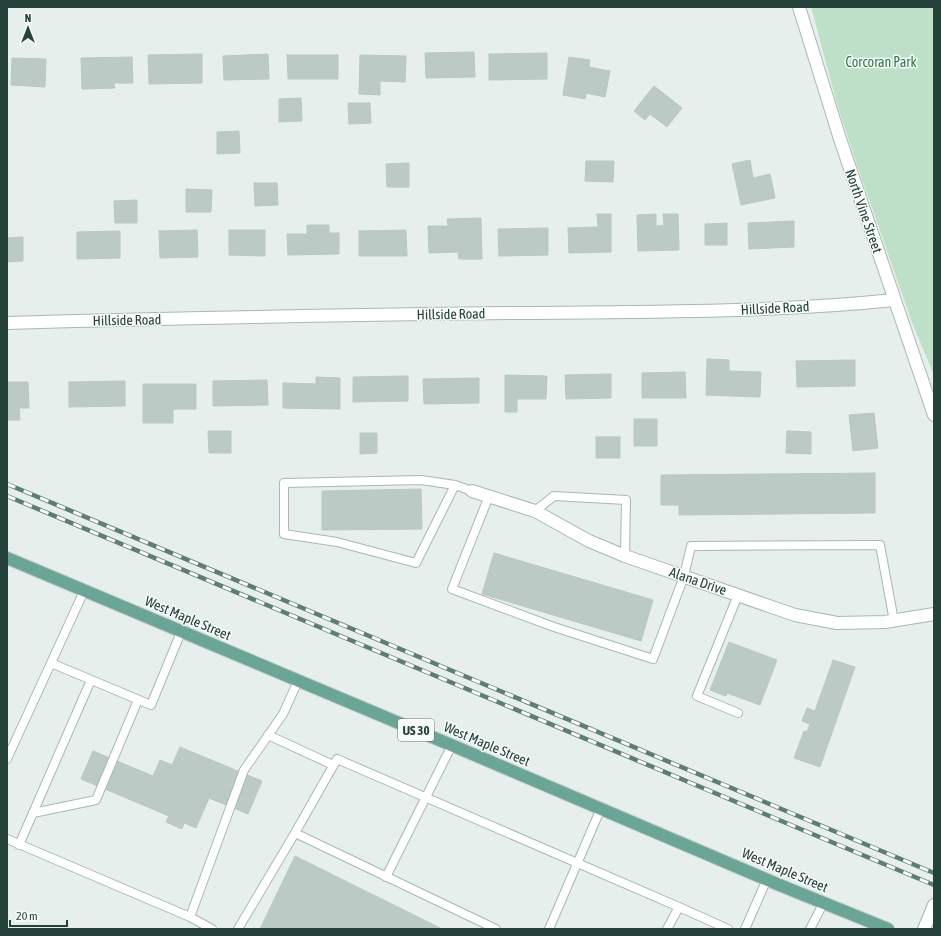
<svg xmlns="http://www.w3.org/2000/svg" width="941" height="936" font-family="'Asap Condensed',sans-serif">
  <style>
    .green { fill: #bfe0c8 }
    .building { fill: #bbcac4; stroke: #b8c9c2 }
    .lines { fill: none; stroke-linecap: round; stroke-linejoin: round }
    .service-casing { stroke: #a8b8b2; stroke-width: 10 }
    .minor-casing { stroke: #a8b8b2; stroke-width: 14 }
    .primary-casing { stroke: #c2cac8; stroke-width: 14 }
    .service { stroke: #fff; stroke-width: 8 }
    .minor { stroke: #fff; stroke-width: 12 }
    .primary { stroke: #6aa596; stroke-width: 12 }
    .rail-casing { stroke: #5f7d75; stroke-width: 4.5 }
    .rail { stroke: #f7fbf9; stroke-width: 3; stroke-dasharray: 9; stroke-linecap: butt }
    .labels { text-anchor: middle; stroke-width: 3; stroke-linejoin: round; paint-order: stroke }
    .shield { fill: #f7fbf9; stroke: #637a73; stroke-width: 1 }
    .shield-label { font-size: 13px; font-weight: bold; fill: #24423a }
    .park-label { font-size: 14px; fill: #2d7a4b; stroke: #f7fbf9 }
    .street-label { font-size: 14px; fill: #24423a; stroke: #f7fbf9 }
  </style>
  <rect width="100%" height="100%" fill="#e6efeb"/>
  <path class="green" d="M811,7H934V375L913,325L857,165L838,107Z"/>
  <g class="building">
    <path d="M474,52L475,77L426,78L425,53Z"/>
    <path d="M547,53V79L489,80V54Z"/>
    <path d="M202,54V83L149,84L148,55Z"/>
    <path d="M268,54L269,79L224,80L223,56Z"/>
    <path d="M287,55H338V79H288Z"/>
    <path d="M360,55L406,56L405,82L380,81V95L359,94Z"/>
    <path d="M132,57L133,83H114L115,88L82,89L81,58Z"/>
    <path d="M569,57L590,60L589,67L610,71L605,97L586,93L585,99L563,95Z"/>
    <path d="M12,58L46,59L45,87L11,85Z"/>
    <path d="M654,86L682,108L667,127L650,114L645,120L634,111Z"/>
    <path d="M301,98L302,121L279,122V99Z"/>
    <path d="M348,103H370L371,123L349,124Z"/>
    <path d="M239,131L240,153L217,154V132Z"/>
    <path d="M750,160L753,178L770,174L775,198L741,205L732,164Z"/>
    <path d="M586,161H614L613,182L585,181Z"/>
    <path d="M409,163V187H387L386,164Z"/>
    <path d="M254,183H277L278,205L255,206Z"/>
    <path d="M186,189L212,190L211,212H186Z"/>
    <path d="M137,200V223H115L114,201Z"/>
    <path d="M597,214H611V252L569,253L568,228L598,227Z"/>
    <path d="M656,214V226L664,225L663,214H678L679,250L638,251L637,215Z"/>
    <path d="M481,218L482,259H459L458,252L429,253L428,226H448L447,219Z"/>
    <path d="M794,221V247L749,249L748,223Z"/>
    <path d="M727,223V245H705V224Z"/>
    <path d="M307,225H329V233H339V254L288,255L287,234H307Z"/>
    <path d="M548,228V255L499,256L498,229Z"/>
    <path d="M197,230L198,257L160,258L159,231Z"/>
    <path d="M229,230H265V256L229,255Z"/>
    <path d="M406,230L407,256H359V231Z"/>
    <path d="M120,231V258L77,259V232Z"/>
    <path d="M23,237V261L7,262V238Z"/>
    <path d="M707,359L729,360V371L761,372L760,397L706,395Z"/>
    <path d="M855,360V386L797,387L796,361Z"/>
    <path d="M685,372L686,398H642V373Z"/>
    <path d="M611,374V398L566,399L565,375Z"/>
    <path d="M505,375L547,376L546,399H517V412H505Z"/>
    <path d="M408,376V401L353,402V377Z"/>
    <path d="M316,377L340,378V409L283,408V383L316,384Z"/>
    <path d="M479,378V403L424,404L423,379Z"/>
    <path d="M267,380L268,405L213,406V381Z"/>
    <path d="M125,381V406L69,407V382Z"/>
    <path d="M7,382H28L29,408H19L20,420H7Z"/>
    <path d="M143,384H196V409H173V423H143Z"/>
    <path d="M874,413L878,448L853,451L849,415Z"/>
    <rect x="634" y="419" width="23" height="27"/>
    <path d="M208,431H231V453H209Z"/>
    <path d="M787,431L811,432V454L786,453Z"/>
    <path d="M360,433H377V453L360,454Z"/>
    <rect x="596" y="437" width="24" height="21"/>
    <path d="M875,473V513L679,515V505H661V475Z"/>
    <path d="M421,489L422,529L322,530V491Z"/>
    <path d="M494,553L653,600L641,641L482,594Z"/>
    <path d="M729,642L777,660L760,705L727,693L726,696L710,690Z"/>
    <path d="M833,660L855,667L820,767L794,758L804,731L807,732L810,724L802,721L807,708L815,711Z"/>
    <path d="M180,747L262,781L248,814L209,798L196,828L184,823L182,829L166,822L169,816L81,779L93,751L153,776L160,760L172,765Z"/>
    <path d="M295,856L442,929H260Z"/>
  </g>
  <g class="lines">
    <defs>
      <g id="service">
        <path d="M455,485L416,563L337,542L284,534V483L421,480L455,485L472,491"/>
        <path d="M489,496L452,589L554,627L653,659L684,576L691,546L880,545L894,621"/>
        <path d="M535,511L554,496L626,500L625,556"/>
        <path d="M51,663L151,705L181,632"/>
        <path d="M738,713L697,696L738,595"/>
        <path d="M268,735L333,765"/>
        <path d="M7,759L84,591"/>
        <path d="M33,813L96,800L138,700"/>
        <path d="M7,839L190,917L212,929"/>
        <path d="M19,845L91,680"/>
        <path d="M386,877L452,745"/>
        <path d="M679,907L728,929"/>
        <path d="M190,917L244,770L283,714L298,681"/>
        <path d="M238,929L295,833"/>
        <path d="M496,929L295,833L337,759L679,907L667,929"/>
        <path d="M549,929L601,808"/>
        <path d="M745,929L767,879"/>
        <path d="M810,929L824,902"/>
      </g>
      <g id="minor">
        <path d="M799,7L840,139L934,415"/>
        <path d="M7,323C175,318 343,315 511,313C639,312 767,313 894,300"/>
        <path d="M472,491L535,511L589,541L625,556L795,615L837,623L885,622L934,614"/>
        <path d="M924,929L934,905"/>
      </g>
      <path id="primary" d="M7,558L463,750L777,884L888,929"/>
    </defs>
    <use href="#service" class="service-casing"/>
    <use href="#minor" class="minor-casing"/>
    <use href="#primary" class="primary-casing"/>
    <use href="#service" class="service"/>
    <use href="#minor" class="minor"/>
    <use href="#primary" class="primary"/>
    <defs>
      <g id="rail">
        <path d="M7,484L934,873"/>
        <path d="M7,496L934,885"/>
      </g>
    </defs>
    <use href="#rail" class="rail-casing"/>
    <use href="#rail" class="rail"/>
  </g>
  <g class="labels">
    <rect class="shield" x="398" y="719" width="36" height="22" rx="3"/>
    <g class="shield-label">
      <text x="416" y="735">US 30</text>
    </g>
    <g class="park-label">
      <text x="881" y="67">Corcoran Park</text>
    </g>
    <g class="street-label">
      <text transform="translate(864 211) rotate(71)" y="5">North Vine Street</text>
      <text transform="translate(775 308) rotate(-3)" y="5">Hillside Road</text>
      <text transform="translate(451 314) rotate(-1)" y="5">Hillside Road</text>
      <text transform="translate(127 320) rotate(-1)" y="5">Hillside Road</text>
      <text transform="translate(698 581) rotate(19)" y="5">Alana Drive</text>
      <text transform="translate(188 618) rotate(23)" y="5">West Maple Street</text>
      <text transform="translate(487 744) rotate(23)" y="5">West Maple Street</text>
      <text transform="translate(785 870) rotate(23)" y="5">West Maple Street</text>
    </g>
  </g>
  <rect width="941" height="936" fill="none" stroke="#24423a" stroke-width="16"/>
  <g transform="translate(28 28)" stroke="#f7fbf9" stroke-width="3" paint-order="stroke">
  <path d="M0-3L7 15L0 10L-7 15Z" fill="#24423a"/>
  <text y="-6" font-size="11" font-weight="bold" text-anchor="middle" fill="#24423a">N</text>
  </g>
  <path d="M10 920v6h57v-6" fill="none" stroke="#24423a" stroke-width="2"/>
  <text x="16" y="920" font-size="12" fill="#24423a" stroke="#f7fbf9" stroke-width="3" paint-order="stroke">20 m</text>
</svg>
